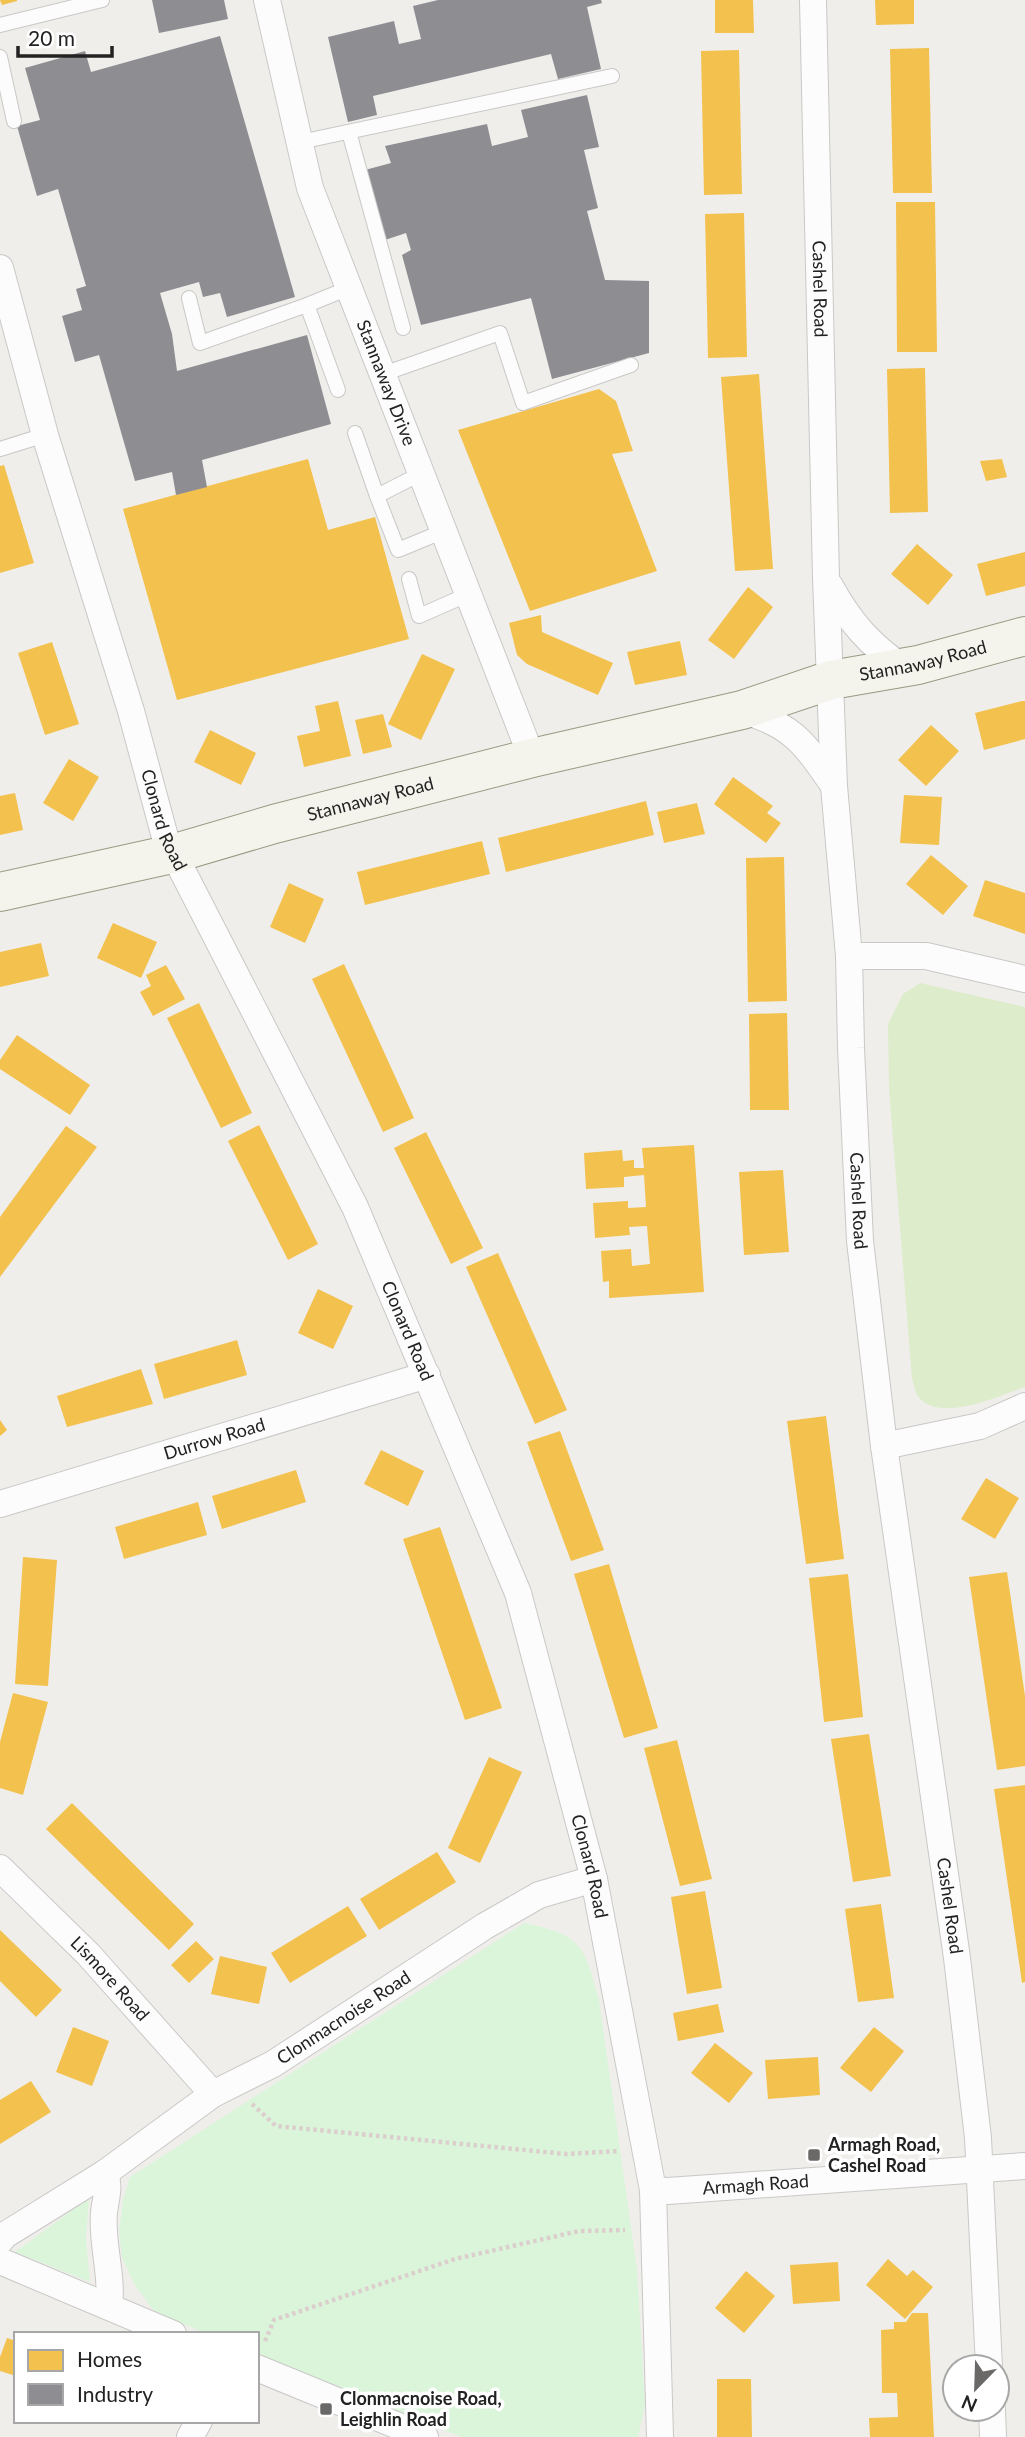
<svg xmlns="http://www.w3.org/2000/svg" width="1025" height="2437" font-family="Lato,sans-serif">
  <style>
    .grass { fill: #ddeccb }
    .park { fill: #daf5da }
    .homes { fill: #f2c14e }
    .industry { fill: #8d8d92 }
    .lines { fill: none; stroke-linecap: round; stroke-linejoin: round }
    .lane-casing { stroke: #c9c8c7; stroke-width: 16 }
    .street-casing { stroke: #c9c8c7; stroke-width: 28 }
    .secondary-casing { stroke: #999a82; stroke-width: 40 }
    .path { stroke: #dccecd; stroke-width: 4.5; stroke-dasharray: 3.5 3.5; stroke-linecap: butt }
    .lane { stroke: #fdfcfc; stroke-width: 14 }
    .street { stroke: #fdfcfc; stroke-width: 26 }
    .secondary { stroke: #f4f4ed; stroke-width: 38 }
    .poi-dot { fill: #6a6968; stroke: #fff; stroke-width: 2.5 }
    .labels { text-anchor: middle; stroke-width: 7; stroke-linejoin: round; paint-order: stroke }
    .street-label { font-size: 18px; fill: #222; stroke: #fff }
    .poi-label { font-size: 18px; font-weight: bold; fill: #222; stroke: #fff; text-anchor: start }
  </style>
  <rect width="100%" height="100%" fill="#f0eeeb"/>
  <path class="grass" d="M920,983L1025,1007V1387C999,1396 937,1425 917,1395C915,1391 914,1384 912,1379L889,1089L888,1024L903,994Z"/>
  <g class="park">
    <path d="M524,1923C582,1935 584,1945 599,2000L637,2270L645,2405L638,2437H461L257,2354V2334H207L155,2312L136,2287L122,2258L119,2231L123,2200L130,2177Z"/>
    <path d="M89,2198L86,2238L90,2282L15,2252Z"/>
  </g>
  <g class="homes">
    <path d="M0,0H17V1L2,5Z"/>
    <path d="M715,0H753L754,33H715Z"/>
    <path d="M875,0H914V24L876,25Z"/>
    <path d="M929,48L932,193H893L890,49Z"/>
    <path d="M739,50L742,194L704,195L701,51Z"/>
    <path d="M896,202H935L937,352H897Z"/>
    <path d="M744,213L747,357L708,358L705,214Z"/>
    <path d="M925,368L928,512L890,513L887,369Z"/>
    <path d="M759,374L773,569L735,571L721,377Z"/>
    <path d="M599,389L616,401L633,451L612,454L657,571L530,611L458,430Z"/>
    <path d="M308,459L328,530L375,517L409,639L177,700L123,509Z"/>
    <path d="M1002,459L1007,477L986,481L980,461Z"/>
    <path d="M4,465L34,563L0,573V466Z"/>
    <path d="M917,544L953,575L928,605L891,574Z"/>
    <path d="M1025,552V586L986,596L977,564Z"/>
    <path d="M748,587L773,607L734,659L708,640Z"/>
    <path d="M541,615L542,632L613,663L598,695L527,664L517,655L509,623Z"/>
    <path d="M680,641L687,675L635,685L627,652Z"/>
    <path d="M52,642L79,724L45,735L18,653Z"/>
    <path d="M422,654L455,669L421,740L388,724Z"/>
    <path d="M338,701L351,756L304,767L297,736L320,731L315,706Z"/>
    <path d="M1022,701H1025V739L984,750L975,713Z"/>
    <path d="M383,714L392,747L363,754L355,720Z"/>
    <path d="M931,725L959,751L926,786L898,760Z"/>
    <path d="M210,730L256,753L241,785L194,762Z"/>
    <path d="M69,759L99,777L73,821L43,803Z"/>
    <path d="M733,777L773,806L767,813L781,823L766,843L714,804Z"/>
    <path d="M15,793L23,830L0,835V796Z"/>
    <path d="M904,795L942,797L939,845L900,843Z"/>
    <path d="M646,801L654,835L506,872L498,838Z"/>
    <path d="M697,803L705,834L664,843L657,812Z"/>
    <path d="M482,841L490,874L365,905L357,872Z"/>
    <path d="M931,855L968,886L943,915L906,884Z"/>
    <path d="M784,857L787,1001L748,1002L746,858Z"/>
    <path d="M985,880L1025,893V934L973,916Z"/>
    <path d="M289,883L324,899L305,943L270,927Z"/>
    <path d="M113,923L157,942L141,978L97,958Z"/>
    <path d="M41,943L49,976L0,987V952Z"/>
    <path d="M344,964L414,1118L383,1132L312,979Z"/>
    <path d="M166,965L185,999L153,1016L140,992L151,986L146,975Z"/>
    <path d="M199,1003L252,1113L221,1128L167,1018Z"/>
    <path d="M787,1013L789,1110H750L749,1014Z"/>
    <path d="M17,1035L90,1085L70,1115L0,1069V1060Z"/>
    <path d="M259,1125L318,1244L288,1260L228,1141Z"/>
    <path d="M66,1126L97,1147L0,1277V1217Z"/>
    <path d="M426,1132L483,1248L451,1264L394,1148Z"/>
    <path d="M694,1145L704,1292L609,1298V1281L603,1282L601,1251L631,1249L632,1266L650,1264L647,1226L629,1227L630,1235L595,1238L593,1203L628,1201V1208L646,1207L644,1175L624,1177V1187L586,1189L584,1153L622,1150L623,1161L634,1160V1168H644L642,1148Z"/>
    <path d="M783,1170L789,1252L744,1255L739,1172Z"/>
    <path d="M498,1253L567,1410L535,1424L466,1267Z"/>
    <path d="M318,1289L353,1306L333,1349L298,1333Z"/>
    <path d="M237,1340L247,1375L164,1399L154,1364Z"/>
    <path d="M141,1369L153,1404L67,1427L57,1396Z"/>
    <path d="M826,1416L844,1559L806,1564L787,1421Z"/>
    <path d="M0,1420L7,1430L0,1436Z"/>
    <path d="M560,1431L604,1550L571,1561L527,1442Z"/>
    <path d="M381,1450L424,1471L408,1506L364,1484Z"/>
    <path d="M296,1470L306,1502L222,1529L212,1496Z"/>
    <path d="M986,1478L1019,1498L995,1539L961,1519Z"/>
    <path d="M198,1502L207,1535L124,1559L115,1527Z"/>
    <path d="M440,1527L502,1708L465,1720L403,1539Z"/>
    <path d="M23,1557L57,1560L48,1686L15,1684Z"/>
    <path d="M609,1564L658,1728L624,1738L574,1574Z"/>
    <path d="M1007,1572L1025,1696V1766L997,1770L969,1577Z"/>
    <path d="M848,1574L863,1717L824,1722L809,1578Z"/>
    <path d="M13,1693L48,1702L23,1795L0,1788V1742Z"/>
    <path d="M869,1734L891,1876L853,1882L831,1739Z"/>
    <path d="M677,1740L712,1879L680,1886L644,1748Z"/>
    <path d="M489,1757L522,1772L480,1863L448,1848Z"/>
    <path d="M1025,1785V1982L1022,1983L994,1789Z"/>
    <path d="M72,1803L194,1924L169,1950L46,1829Z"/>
    <path d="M437,1852L456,1882L379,1930L360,1899Z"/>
    <path d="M705,1891L722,1988L687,1994L671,1897Z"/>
    <path d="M881,1904L894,1998L858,2002L845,1909Z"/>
    <path d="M348,1906L367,1936L290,1983L271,1953Z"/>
    <path d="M0,1930L62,1990L36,2017L0,1981Z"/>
    <path d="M196,1941L214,1959L189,1983L171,1965Z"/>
    <path d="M220,1956L267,1967L259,2004L211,1994Z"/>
    <path d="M718,2004L724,2032L678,2041L673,2013Z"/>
    <path d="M73,2027L109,2041L92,2086L56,2072Z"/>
    <path d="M874,2027L904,2051L871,2092L840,2068Z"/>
    <path d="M715,2043L753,2073L729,2103L691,2073Z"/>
    <path d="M818,2057L820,2095L768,2099L765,2060Z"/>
    <path d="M31,2081L51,2112L0,2144V2100Z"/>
    <path d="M888,2259L907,2276L913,2270L933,2287L905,2319L866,2285Z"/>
    <path d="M838,2262L840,2301L793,2304L790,2265Z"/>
    <path d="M746,2271L775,2296L744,2333L715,2308Z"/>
    <path d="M912,2313H928L934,2437H870L869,2418L898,2417L897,2393H882L881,2330L894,2329V2322H906Z"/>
    <path d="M7,2338L16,2341V2376L0,2371V2357Z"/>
    <path d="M717,2379H751L752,2437H717Z"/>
  </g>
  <g class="industry">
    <path d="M152,0H224L228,19L159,33Z"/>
    <path d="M438,0H601L602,3L587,7L601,69L558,79L551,54L373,96L377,115L348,122L328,37L394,21L399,44L421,39L413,6Z"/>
    <path d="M220,36L295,297L227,317L220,293L203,297L199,282L160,293L172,334L177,371L307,335L331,424L202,460L207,487L176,495L172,472L135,481L99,355L75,362L62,316L82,310L76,289L86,286L58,189L37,196L17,126L40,120L25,68L85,51L91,72Z"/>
    <path d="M587,95L599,147L584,150L598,208L587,211L605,280L649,281V353L552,379L531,298L421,325L402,255L411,250L406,233L379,242L365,170L391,163L385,146L487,124L492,146L528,137L521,110Z"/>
  </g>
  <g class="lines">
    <defs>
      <g id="lane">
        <path d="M0,25L102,0"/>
        <path d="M0,57L14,121"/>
        <path d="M349,132L403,328"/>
        <path d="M300,142L612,76"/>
        <path d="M189,298L200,343L307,305L349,288"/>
        <path d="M307,305L338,390"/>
        <path d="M383,374L500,333L523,403L631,365"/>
        <path d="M355,433L377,496"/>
        <path d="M0,449L45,435"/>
        <path d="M422,473L377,496L398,550L444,531"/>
        <path d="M409,579L419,616L469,594"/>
      </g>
      <g id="street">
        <path id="s1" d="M267,0L310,188L532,758"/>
        <path id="s2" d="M813,0L826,578L834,786L849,956L851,1048L860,1241L884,1446L957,1958L978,2138L989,2367"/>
        <path id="s3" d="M0,268L45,435L131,711L165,837L355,1207L518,1593L594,1879L653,2190L660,2437"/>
        <path d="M830,586C849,621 869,644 902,667"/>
        <path d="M742,710C794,726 804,743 834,786"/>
        <path d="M849,956H926L1025,979"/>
        <path d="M884,1446L980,1426L1025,1406"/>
        <path id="s4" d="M0,1504L427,1375"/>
        <path id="s5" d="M0,1868L88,1954L213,2094"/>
        <path d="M105,2173C110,2187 106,2197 104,2212C101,2243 113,2275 109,2306"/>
        <path id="s6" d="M653,2190L668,2191L1025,2166"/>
        <path id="s7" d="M0,2241L5,2235L105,2173L213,2094L273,2064L485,1926L539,1895L594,1879"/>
        <path d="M0,2261L173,2334"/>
        <path d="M257,2368L425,2437"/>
        <path d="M992,2409L993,2437"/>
        <path d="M190,2437L199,2421"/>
      </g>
      <g id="secondary">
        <path id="s8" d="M0,892L172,854L274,824L532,758L742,710L831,680L918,665L1025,636"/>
      </g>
    </defs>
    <use href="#lane" class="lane-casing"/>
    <use href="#street" class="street-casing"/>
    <use href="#secondary" class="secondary-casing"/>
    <g class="path">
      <path d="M252,2104L276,2126L566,2154L619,2151"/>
      <path d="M265,2341L274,2320L455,2259L579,2231L625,2230"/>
    </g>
    <use href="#lane" class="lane"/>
    <use href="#street" class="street"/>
    <use href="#secondary" class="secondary"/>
  </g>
  <g class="poi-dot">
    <rect x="807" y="2148" width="14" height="14" rx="3.5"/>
    <rect x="319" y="2402" width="14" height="14" rx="3.5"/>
  </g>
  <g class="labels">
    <g class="street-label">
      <text dy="6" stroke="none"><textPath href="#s2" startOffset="289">Cashel Road</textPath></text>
      <text dy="6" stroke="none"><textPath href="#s1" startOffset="402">Stannaway Drive</textPath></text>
      <text dy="6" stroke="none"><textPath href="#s8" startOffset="952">Stannaway Road</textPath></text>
      <text dy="6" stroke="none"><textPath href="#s8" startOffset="382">Stannaway Road</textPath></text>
      <text dy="6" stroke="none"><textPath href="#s3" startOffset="576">Clonard Road</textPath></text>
      <text dy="6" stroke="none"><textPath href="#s2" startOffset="1202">Cashel Road</textPath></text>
      <text dy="6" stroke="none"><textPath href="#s3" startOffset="1143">Clonard Road</textPath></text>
      <text dy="6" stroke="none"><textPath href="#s4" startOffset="224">Durrow Road</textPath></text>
      <text dy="6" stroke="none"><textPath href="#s3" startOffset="1710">Clonard Road</textPath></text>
      <text dy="6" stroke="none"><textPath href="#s2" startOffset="1913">Cashel Road</textPath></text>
      <text dy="6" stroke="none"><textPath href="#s5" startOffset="156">Lismore Road</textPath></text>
      <text dy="6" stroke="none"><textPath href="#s7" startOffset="411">Clonmacnoise Road</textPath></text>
      <text dy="6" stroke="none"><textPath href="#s6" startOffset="103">Armagh Road</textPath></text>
    </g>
    <g class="poi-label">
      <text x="828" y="2151">Armagh Road,<tspan x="828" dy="21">Cashel Road</tspan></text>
      <text x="340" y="2405">Clonmacnoise Road,<tspan x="340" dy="21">Leighlin Road</tspan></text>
    </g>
  </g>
  <rect x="14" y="2332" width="245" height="91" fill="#ffffff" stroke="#a7a7a7" stroke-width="2"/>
  <rect x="28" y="2350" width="35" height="21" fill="#f2c14e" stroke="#a7a7a7" stroke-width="2"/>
  <text x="77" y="2367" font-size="21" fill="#222222">Homes</text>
  <rect x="28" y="2384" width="35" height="21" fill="#8d8d92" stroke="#a7a7a7" stroke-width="2"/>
  <text x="77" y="2402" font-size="21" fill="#222222">Industry</text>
  <g transform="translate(976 2388) rotate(203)"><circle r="33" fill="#ffffff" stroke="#a7a7a7" stroke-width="2"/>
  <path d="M0-5L12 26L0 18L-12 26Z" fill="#6a6968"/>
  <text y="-10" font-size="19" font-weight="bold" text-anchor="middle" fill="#222222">N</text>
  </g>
  <path d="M18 46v10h94v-10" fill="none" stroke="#222222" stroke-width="3.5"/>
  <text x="28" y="46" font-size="21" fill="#222222" stroke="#ffffff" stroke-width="5" paint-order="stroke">20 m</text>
</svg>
